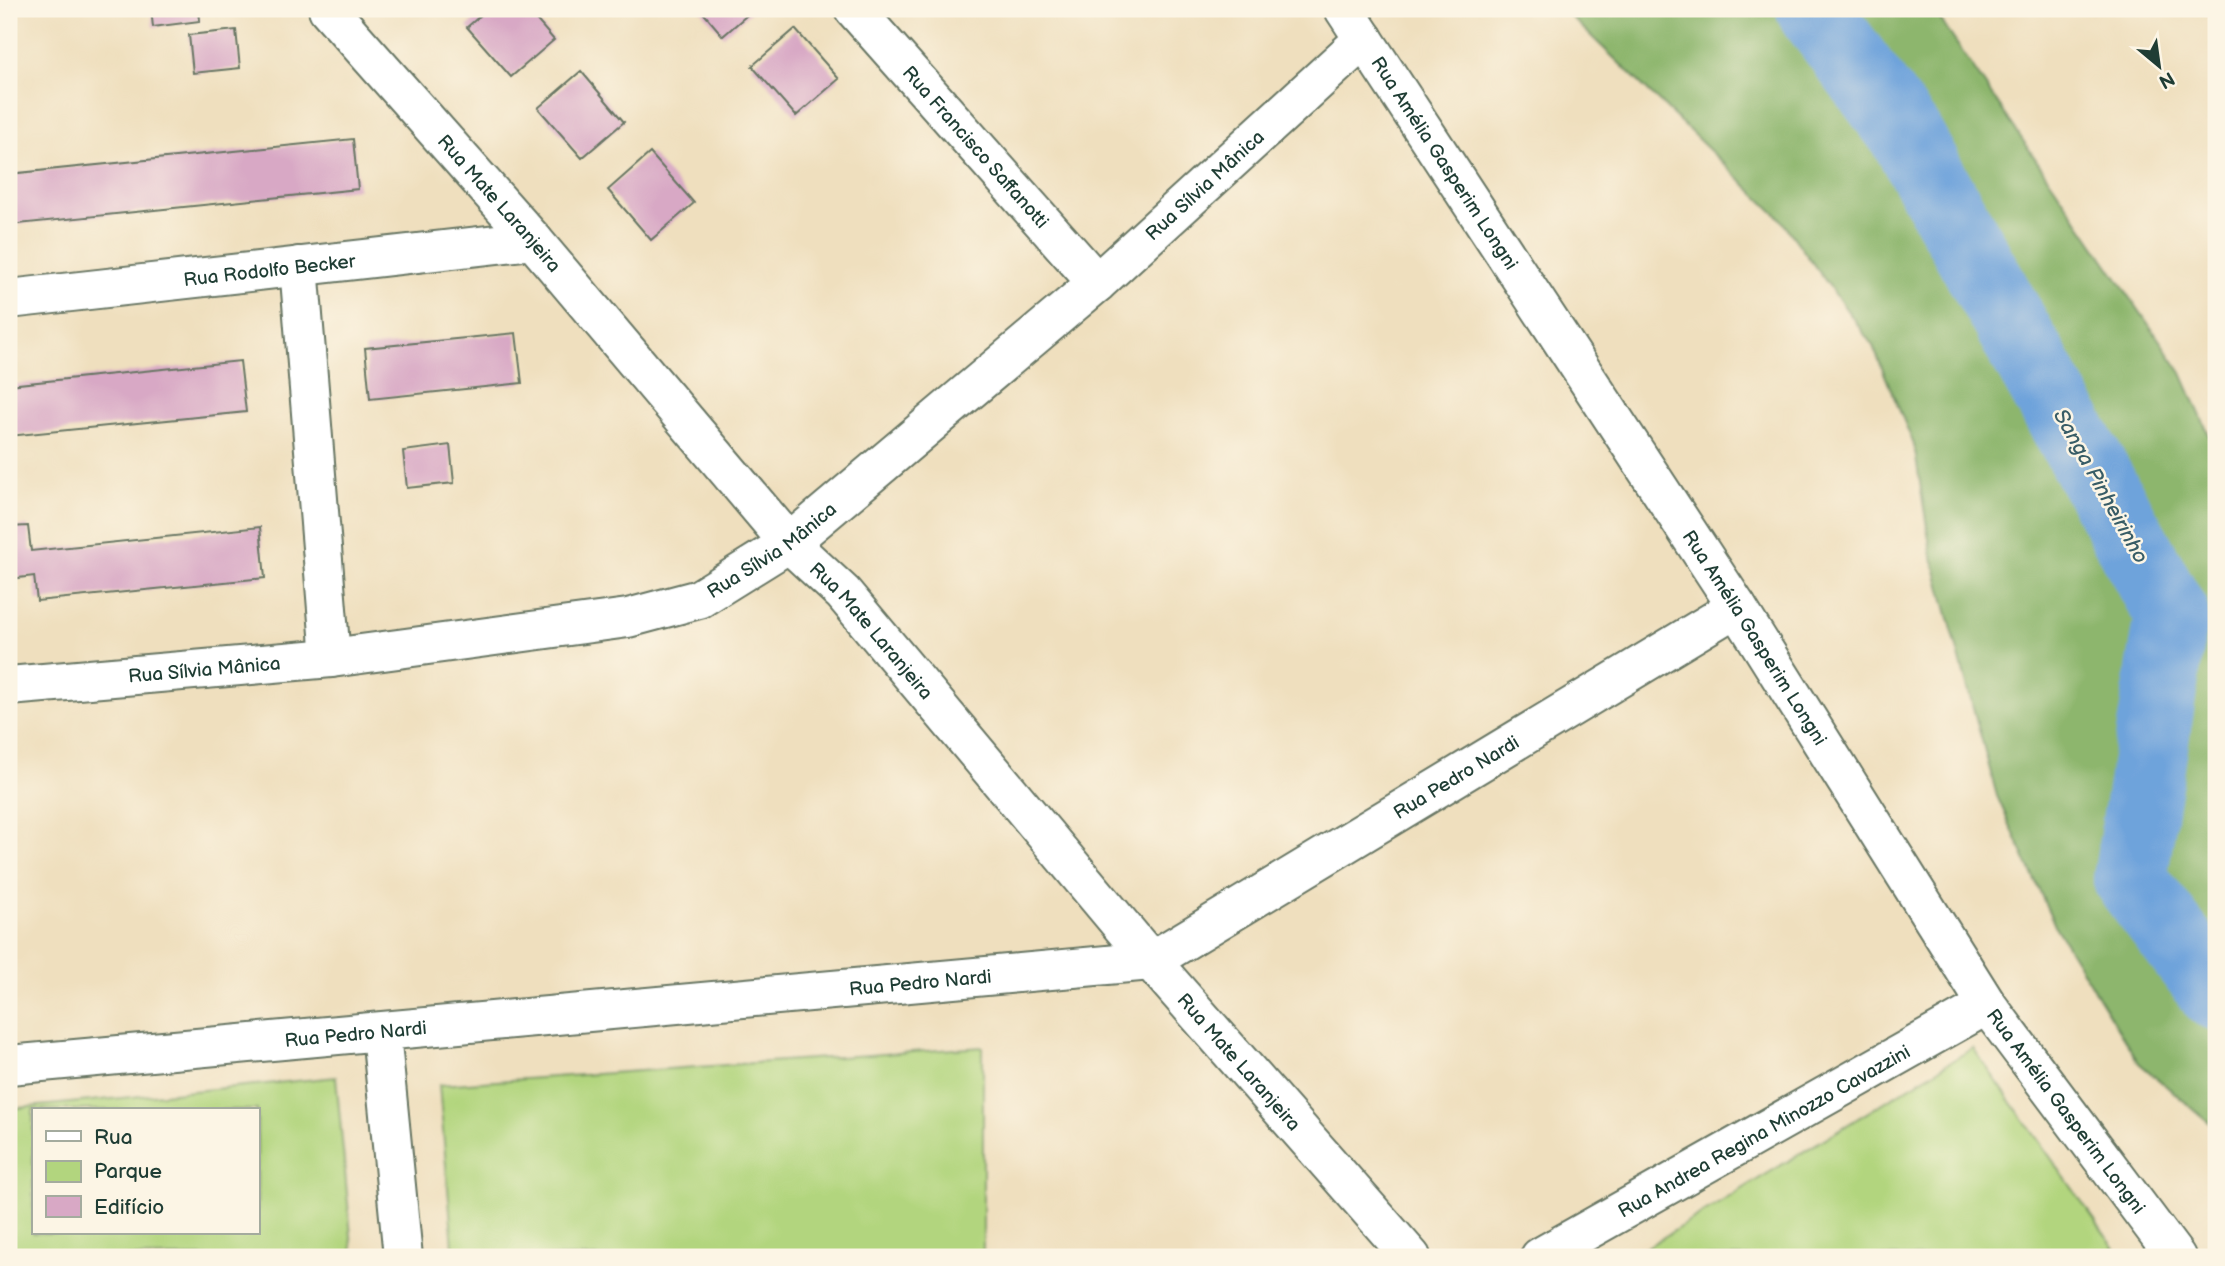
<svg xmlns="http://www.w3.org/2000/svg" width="2225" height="1266" font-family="'Balsamiq Sans',sans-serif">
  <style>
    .green { fill: #b2d57e; stroke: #688959; stroke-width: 2; fill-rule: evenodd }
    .forest { fill: #8db66d; stroke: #567a50; stroke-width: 2 }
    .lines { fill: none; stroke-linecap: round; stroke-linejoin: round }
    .river { stroke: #6ea3db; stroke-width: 74 }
    .building { fill: #d8a8c5 }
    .minor-casing { stroke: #687664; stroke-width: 42 }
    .minor { stroke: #fff; stroke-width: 38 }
    .labels { text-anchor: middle; stroke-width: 5; stroke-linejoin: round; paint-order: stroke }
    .street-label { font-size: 19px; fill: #1f3d34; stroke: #fcf5e5 }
    .water-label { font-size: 21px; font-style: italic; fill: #375c66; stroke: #fcf5e5 }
  </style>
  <rect width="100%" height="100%" fill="#fcf5e5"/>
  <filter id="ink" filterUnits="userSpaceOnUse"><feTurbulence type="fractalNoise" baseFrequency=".0143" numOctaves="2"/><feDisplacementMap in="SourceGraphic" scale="14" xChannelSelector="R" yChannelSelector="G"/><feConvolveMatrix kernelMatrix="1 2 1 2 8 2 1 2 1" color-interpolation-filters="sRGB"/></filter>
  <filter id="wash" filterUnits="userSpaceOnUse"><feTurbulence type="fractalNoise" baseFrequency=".00686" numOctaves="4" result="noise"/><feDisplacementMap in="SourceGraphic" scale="28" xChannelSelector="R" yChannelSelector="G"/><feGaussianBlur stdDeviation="1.57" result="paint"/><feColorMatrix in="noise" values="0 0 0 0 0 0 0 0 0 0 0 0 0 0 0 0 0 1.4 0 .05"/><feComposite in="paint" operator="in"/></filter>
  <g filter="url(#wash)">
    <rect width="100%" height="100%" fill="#efdfbe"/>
    <g class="green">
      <path d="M983,1047V1257H454L439,1085Z"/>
      <path d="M1973,1048L2121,1257H1631Z"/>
      <path d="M336,1077L353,1257H12L9,1230V1109ZM33,1110H257V1233H33Z"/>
    </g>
    <path class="forest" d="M1563,9H1933L2182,373L2216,451V1128L2139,1063L2056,928L1997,796L1931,552L1914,445L1873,346L1779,217Z"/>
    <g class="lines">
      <path class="river" d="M1813,9L1906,135L2172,615L2130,879L2216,993"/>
    </g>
    <g id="blocks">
      <g class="building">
        <path d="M151,9H199L200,21L153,27Z"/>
        <path d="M488,9H527L554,40L511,77L467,27Z"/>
        <path d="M700,9H754L723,36Z"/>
        <path d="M795,29L839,79L796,116L752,66Z"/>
        <path d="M236,30L240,68L193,73L189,35Z"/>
        <path d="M581,71L624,122L582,158L538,108Z"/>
        <path d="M353,139L358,189L9,225V174Z"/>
        <path d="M650,153L694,203L651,240L608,190Z"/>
        <path d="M516,333L522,383L370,399L365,348Z"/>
        <path d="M240,361L246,412L9,436V385Z"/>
        <path d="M450,445L454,483L407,488L403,451Z"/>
        <path d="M28,526L31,551L260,527L265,578L37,601L34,576L9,579V527Z"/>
      </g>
    </g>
  </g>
  <g filter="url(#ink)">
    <use href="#blocks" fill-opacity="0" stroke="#687664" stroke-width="2"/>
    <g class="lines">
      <defs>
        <g id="minor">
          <path id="s1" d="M328,9L533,240L789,543L843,593L1151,961L1411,1257"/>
          <path id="s2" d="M854,9L1097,283"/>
          <path id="s3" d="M1344,9L1737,607L1987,1005L2176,1257"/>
          <path d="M299,266L331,658"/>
          <path id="s4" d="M9,299L533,240"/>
          <path id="s5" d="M9,686L331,658L628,618L699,599L789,543L1097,283L1364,39"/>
          <path d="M381,1033L403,1257"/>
          <path id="s6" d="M9,1065L1151,961L1737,607"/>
          <path id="s7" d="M1540,1257L1987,1005"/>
        </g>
      </defs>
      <use href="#minor" class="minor-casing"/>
      <use href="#minor" class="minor"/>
    </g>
  </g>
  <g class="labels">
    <g class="street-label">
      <text dy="7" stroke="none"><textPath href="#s2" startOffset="184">Rua Francisco Saffanotti</textPath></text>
      <text dy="7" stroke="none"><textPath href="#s3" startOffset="184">Rua Amélia Gasperim Longni</textPath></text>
      <text dy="7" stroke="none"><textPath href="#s5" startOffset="1351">Rua Sílvia Mânica</textPath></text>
      <text dy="7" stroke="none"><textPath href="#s1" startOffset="259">Rua Mate Laranjeira</textPath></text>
      <text dy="7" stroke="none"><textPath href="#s4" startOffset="262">Rua Rodolfo Becker</textPath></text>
      <text dy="7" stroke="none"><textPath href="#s5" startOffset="784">Rua Sílvia Mânica</textPath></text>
      <text dy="7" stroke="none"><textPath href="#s1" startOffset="826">Rua Mate Laranjeira</textPath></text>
      <text dy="7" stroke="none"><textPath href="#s3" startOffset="751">Rua Amélia Gasperim Longni</textPath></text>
      <text dy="7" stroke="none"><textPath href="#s5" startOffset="196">Rua Sílvia Mânica</textPath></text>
      <text dy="7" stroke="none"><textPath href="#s6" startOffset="1503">Rua Pedro Nardi</textPath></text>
      <text dy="7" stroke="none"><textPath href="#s6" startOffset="915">Rua Pedro Nardi</textPath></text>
      <text dy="7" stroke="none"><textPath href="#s6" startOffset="348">Rua Pedro Nardi</textPath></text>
      <text dy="7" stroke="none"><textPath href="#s1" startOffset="1393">Rua Mate Laranjeira</textPath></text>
      <text dy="7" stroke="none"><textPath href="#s3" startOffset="1318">Rua Amélia Gasperim Longni</textPath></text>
      <text dy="7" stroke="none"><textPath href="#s7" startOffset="257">Rua Andrea Regina Minozzo Cavazzini</textPath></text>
    </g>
    <g class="water-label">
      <text transform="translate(2101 486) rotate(61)" y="7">Sanga Pinheirinho</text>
    </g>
  </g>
  <rect width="2225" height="1266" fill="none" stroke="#fcf5e5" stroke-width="35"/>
  <rect x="32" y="1108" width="228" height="126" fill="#fcf5e5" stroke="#a4ab9e" stroke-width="2"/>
  <rect x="46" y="1131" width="35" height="10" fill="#ffffff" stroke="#a4ab9e" stroke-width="2"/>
  <text x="94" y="1144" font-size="21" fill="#1f3d34">Rua</text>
  <rect x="46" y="1161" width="35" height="21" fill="#b2d57e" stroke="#a4ab9e" stroke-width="2"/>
  <text x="94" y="1178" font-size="21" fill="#1f3d34">Parque</text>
  <rect x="46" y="1196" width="35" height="21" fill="#d8a8c5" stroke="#a4ab9e" stroke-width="2"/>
  <text x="94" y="1214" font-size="21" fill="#1f3d34">Edifício</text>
  <g transform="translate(2159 66) rotate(151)" stroke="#fcf5e5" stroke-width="5" paint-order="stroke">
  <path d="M0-5L12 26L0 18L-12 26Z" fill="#1f3d34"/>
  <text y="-10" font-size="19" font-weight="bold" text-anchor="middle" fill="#1f3d34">N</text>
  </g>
</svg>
